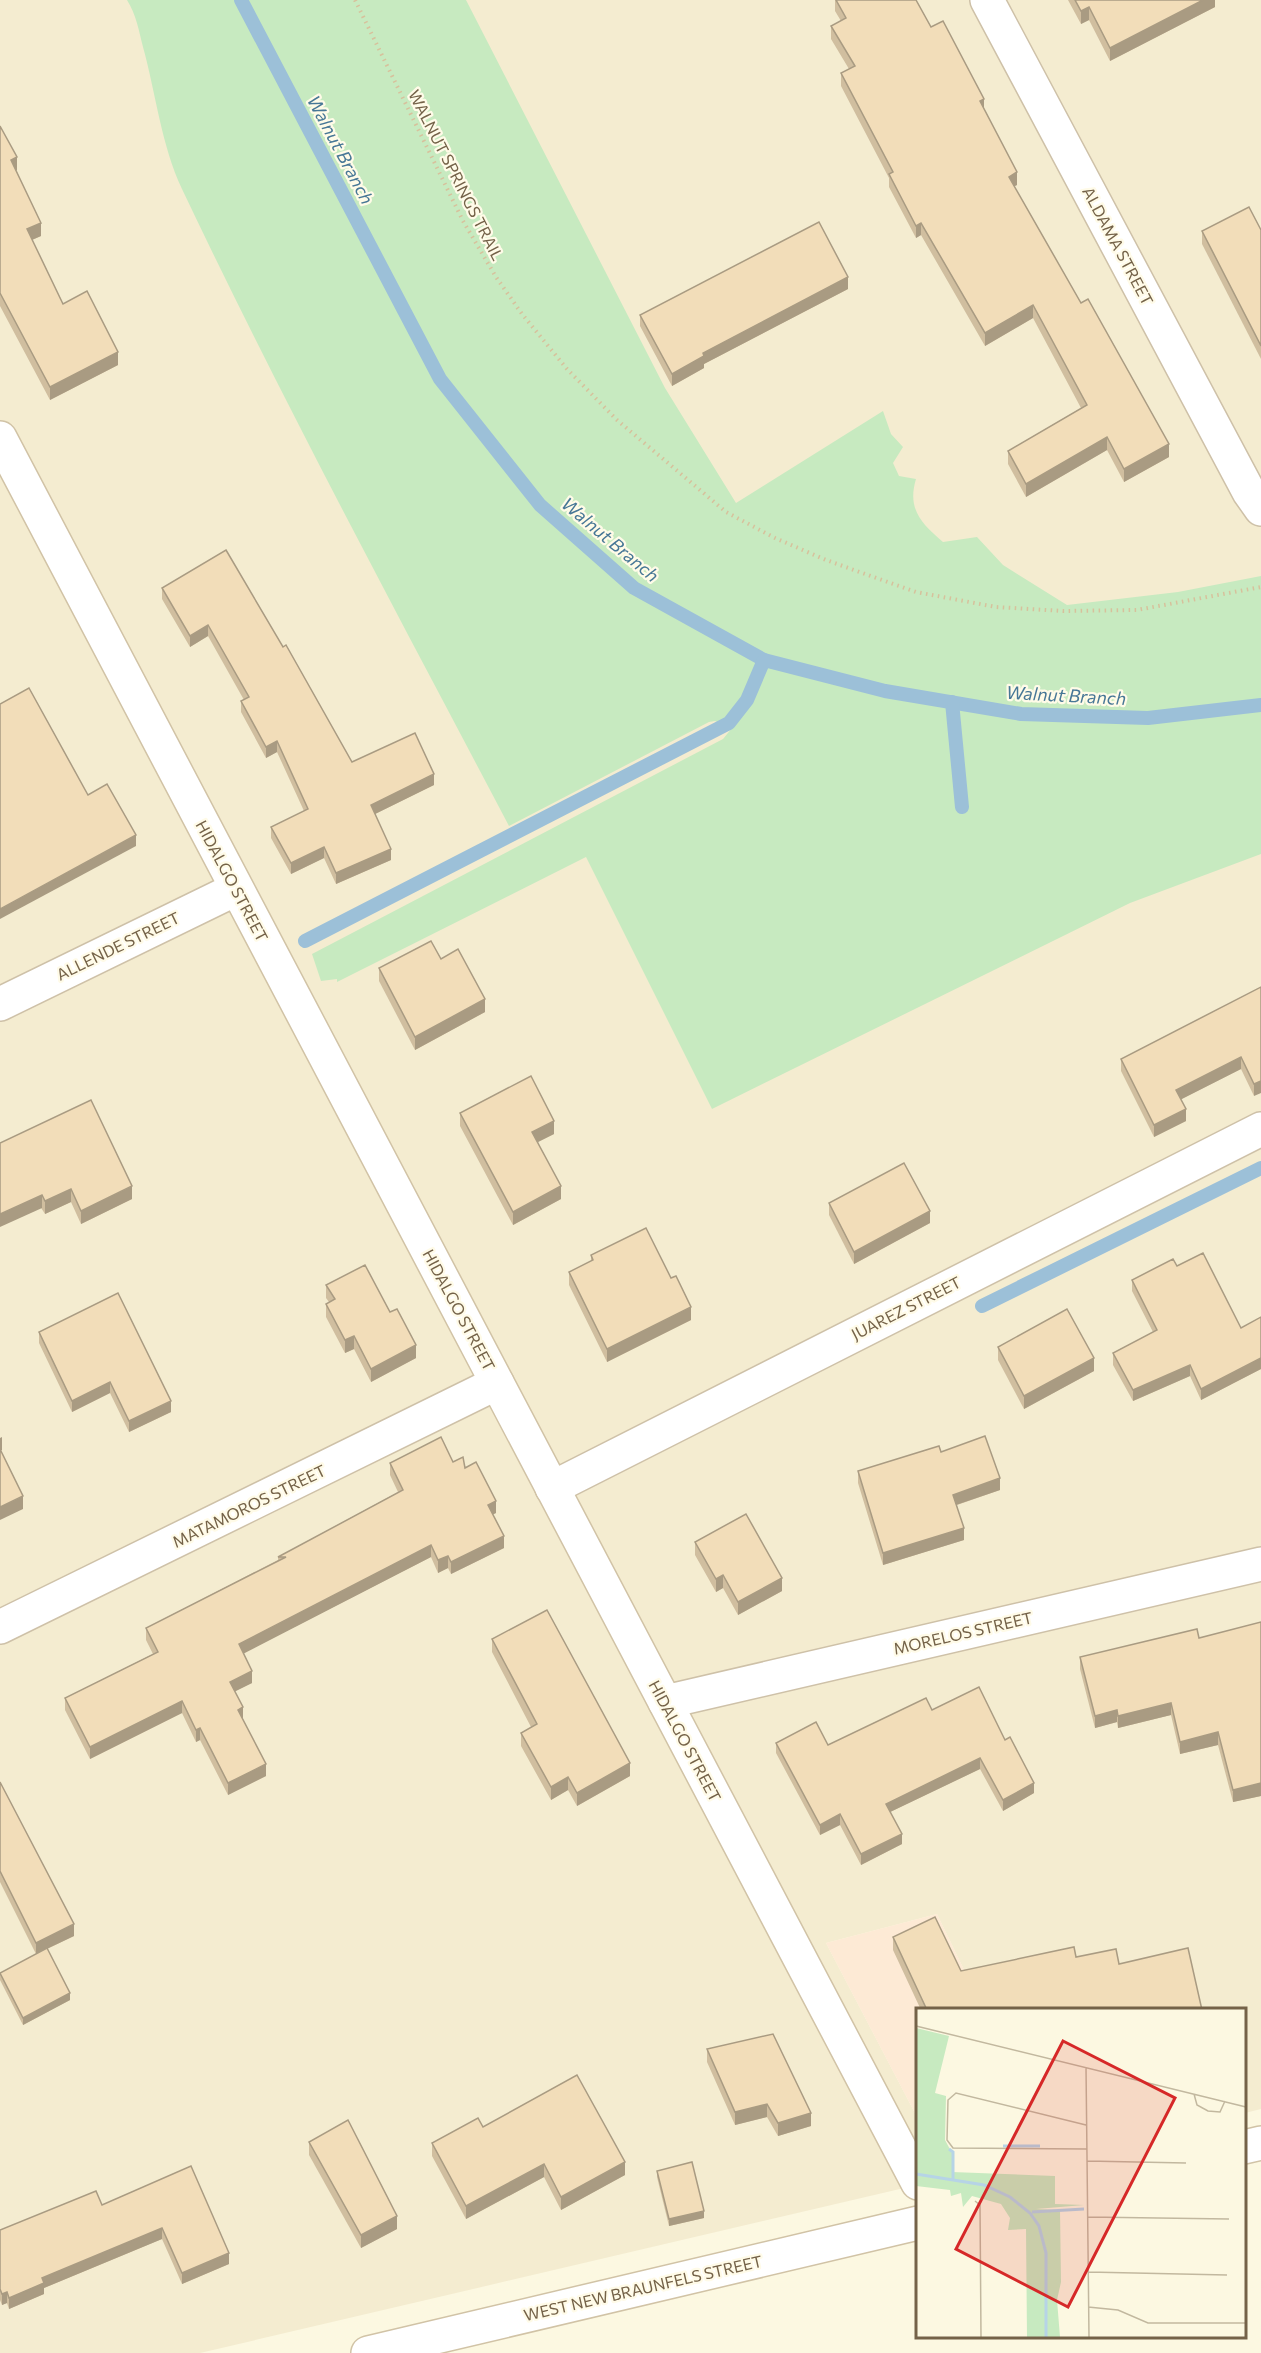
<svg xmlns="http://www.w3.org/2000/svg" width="1261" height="2353" font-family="Commissioner,sans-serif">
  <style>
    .residential { fill: #f4ecd0 }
    .commercial { fill: #fdead5 }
    .green { fill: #c7eac0 }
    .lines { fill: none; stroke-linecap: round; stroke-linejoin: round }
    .stream { stroke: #9cc0d8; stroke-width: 14 }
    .street-casing { stroke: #cec1a8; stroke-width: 36 }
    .secondary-casing { stroke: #d1c3a6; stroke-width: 36 }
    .path { stroke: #d7c19c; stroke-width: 4; stroke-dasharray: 1.5 4.5; stroke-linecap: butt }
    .street { stroke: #fff; stroke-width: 33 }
    .secondary { stroke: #fff; stroke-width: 33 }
    .wall { fill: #d0be9f }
    .shaded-wall { fill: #a99b82 }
    .building { fill: #f2ddb9; stroke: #a99b82; stroke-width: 1.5 }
    .labels { text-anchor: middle; stroke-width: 4.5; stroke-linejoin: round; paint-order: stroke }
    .street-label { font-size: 16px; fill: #746248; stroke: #fffbe8 }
    .water-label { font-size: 18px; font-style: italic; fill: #477796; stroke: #fffbe8 }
    .inset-river { fill: none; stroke: #b6d4e6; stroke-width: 3 }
    .inset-road { fill: none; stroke: #c2b89f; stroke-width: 1.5 }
    .view { fill: #d62828; fill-opacity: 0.15; stroke: #d62828; stroke-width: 3 }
    .inset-edge { fill: none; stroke: #746248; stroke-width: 3 }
  </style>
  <rect width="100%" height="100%" fill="#fcf8e1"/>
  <path class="residential" d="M0,0H1261V2109L1245,2113L1244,2010L983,2009L937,1914L826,1943L917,2117V2185L200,2353H0Z"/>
  <path class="commercial" d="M937,1914L983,2009L918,2010L917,2117L826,1943Z"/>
  <path class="green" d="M127,0H466L665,388L736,503L883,411L891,434L903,447L893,463L899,476L916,479C907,509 921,523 943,542L977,537L1003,565L1067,605L1178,592L1261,576V854L1130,903L712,1109L586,857L337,982V979L321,981L312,954L723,739L732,728L715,721L709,722L509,826C398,615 284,404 182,189C161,144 156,94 143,47C139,31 136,14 127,0Z"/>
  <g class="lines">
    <g class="stream">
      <path d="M241,0L440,379L540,505L634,588L764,660L885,691L1021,714L1148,718L1261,705"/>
      <path d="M952,702L962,807"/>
      <path d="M305,941L729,723L747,700L764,660"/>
      <path d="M982,1306L1261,1168"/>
    </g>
    <defs>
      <g id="street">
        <path d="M987,0L1249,492L1261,509"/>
        <path d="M0,1004L236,889"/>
        <path d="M552,1488L1261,1129"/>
        <path d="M0,1627L497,1383"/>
        <path d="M665,1702L1261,1564"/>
      </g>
      <g id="secondary">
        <path d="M0,438L918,2183"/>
        <path d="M1244,2147L1261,2143"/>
        <path d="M368,2353L918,2223"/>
      </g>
    </defs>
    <use href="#street" class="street-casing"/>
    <use href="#secondary" class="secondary-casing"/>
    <path class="path" d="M355,0L463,221L496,277L522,314L567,369L617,420L726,512L775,538L826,560L916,592L996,607L1063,611L1137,610L1261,587"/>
    <use href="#street" class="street"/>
    <use href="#secondary" class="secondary"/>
  </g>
  <g class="wall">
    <path d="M835,0H916L931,27L984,109L1017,185L1014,186L1169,457L1124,482L1107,450L1026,497L1008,464V451L1081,408L1033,318L985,346L921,235L916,238L889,187V178L841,86V73L849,69L831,39V26L841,21L835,11Z"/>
    <path d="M1068,0H1215V7L1110,61L1089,20L1081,24Z"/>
    <path d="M0,126L41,236L32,240L63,304L118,365L50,400L0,306Z"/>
    <path d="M1261,230V359L1202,244V231Z"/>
    <path d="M848,289L704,364V368L672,386L640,326V315Z"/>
    <path d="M162,588L283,647L352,762L434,785L375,814L391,860L336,884L324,858L291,874L271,838V827L304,811L277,752L266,758L241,712V701L244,700L208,636L190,647L162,599Z"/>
    <path d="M441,959L485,1012L415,1050L379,981V968Z"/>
    <path d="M1261,987L1254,1096L1241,1069L1181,1099L1186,1121L1154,1137L1121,1071V1059Z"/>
    <path d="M460,1113L554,1134L538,1142L561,1199L513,1225L460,1126Z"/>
    <path d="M0,1143L132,1199L81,1224L71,1202L45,1214Z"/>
    <path d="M829,1203L930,1223L854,1264L829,1215Z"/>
    <path d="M591,1255L691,1320L607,1362L569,1285V1272L591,1261Z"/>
    <path d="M1177,1266L1241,1328L1261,1317V1369L1201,1400L1190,1376L1133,1401L1113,1365V1353L1153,1332L1132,1291V1280Z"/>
    <path d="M326,1285L390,1312L416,1358L371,1382L354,1349L345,1353L326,1317V1304L329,1302L326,1298Z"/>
    <path d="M39,1332L171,1412L129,1432L110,1393L72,1412L39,1343Z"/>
    <path d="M998,1347L1094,1371L1024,1409L998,1360Z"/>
    <path d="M941,1452L1000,1490L957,1505L964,1540L883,1565L858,1483V1471Z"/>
    <path d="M453,1462L465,1468L496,1513L493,1514L504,1548L451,1574L448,1568L438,1573L431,1557L243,1653L252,1683L235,1691L243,1719L266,1776L228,1795L200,1740L196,1742L182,1713L90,1759L65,1710V1698L153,1654L146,1640V1628L278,1560V1557L398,1492L390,1475V1463Z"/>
    <path d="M695,1542L782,1591L738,1615L723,1588L716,1592L695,1555Z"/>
    <path d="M1261,1622V1796L1233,1802L1218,1745L1180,1754L1171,1715L1118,1728L1117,1722L1095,1728L1080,1669V1657L1199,1638Z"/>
    <path d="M492,1639L630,1776L577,1806L568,1790L551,1800L521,1746V1733L531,1727L492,1652Z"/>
    <path d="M932,1710L1005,1740L1034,1793L1003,1811L980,1769L890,1812L902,1844L861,1865L840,1825L820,1835L776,1753V1743L828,1745Z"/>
    <path d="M0,1782L74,1936L47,1949L70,2000L23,2025L0,1980V1973L36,1954L0,1882Z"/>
    <path d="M893,1937L961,1971L1076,1957L1119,1964L1202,2010H921L893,1950Z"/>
    <path d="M707,2049L811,2126L778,2136L767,2117L735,2125L707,2062Z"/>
    <path d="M483,2127L625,2175L561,2210L544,2177L466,2219L432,2156V2143Z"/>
    <path d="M309,2142L397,2229L361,2248L309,2155Z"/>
    <path d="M191,2166L229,2264L182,2284L162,2239L44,2288V2294L9,2309L7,2303L2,2305L0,2300V2230L102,2205Z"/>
    <path d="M657,2171L704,2218L669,2226L657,2177Z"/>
  </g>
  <g class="shaded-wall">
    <path d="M1203,0H1215V7L1110,61V48Z"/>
    <path d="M1089,7V20L1081,24V11Z"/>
    <path d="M984,99V112L980,101Z"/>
    <path d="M17,157V170L11,173V160Z"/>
    <path d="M1017,172V185L1009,189V177Z"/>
    <path d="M41,223V236L27,242V229Z"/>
    <path d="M921,223V235L916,238V226Z"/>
    <path d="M848,277V289L704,364V368L672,386V374L703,353Z"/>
    <path d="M1033,305V318L985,346V333Z"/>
    <path d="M118,352V365L50,400V387Z"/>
    <path d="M1107,437V450L1026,497V484Z"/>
    <path d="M1169,444V457L1124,482V469Z"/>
    <path d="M208,625V636L190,647V636Z"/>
    <path d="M277,741V752L266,758V747Z"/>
    <path d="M434,774V785L371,816V805Z"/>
    <path d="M136,835V846L0,919V909Z"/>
    <path d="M324,847V858L291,874V863Z"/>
    <path d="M391,849V860L336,884V873Z"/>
    <path d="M485,999V1012L415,1050V1037Z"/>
    <path d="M1241,1057V1069L1176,1102V1090Z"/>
    <path d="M1261,1081V1093L1254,1096V1084Z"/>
    <path d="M1186,1109V1121L1154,1137V1125Z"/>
    <path d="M554,1121V1134L532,1145V1132Z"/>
    <path d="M132,1186V1199L81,1224V1211Z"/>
    <path d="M561,1186V1199L513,1225V1212Z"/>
    <path d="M71,1189V1202L45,1214V1201Z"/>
    <path d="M42,1195V1208L0,1227V1214Z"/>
    <path d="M930,1211V1223L854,1264V1252Z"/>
    <path d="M691,1307V1320L607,1362V1349Z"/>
    <path d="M354,1336V1349L345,1353V1340Z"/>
    <path d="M416,1345V1358L371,1382V1369Z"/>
    <path d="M1094,1358V1371L1024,1409V1396Z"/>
    <path d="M1261,1358V1369L1201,1400V1389Z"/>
    <path d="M1190,1365V1376L1133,1401V1390Z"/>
    <path d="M110,1382V1393L72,1412V1401Z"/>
    <path d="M171,1401V1412L129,1432V1421Z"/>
    <path d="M2,1437V1450L0,1451V1438Z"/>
    <path d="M1000,1478V1490L953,1506V1495Z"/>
    <path d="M23,1496V1509L0,1520V1507Z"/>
    <path d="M496,1501V1513L488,1517V1505Z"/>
    <path d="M964,1528V1540L883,1565V1553Z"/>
    <path d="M504,1536V1548L451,1574V1562Z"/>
    <path d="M431,1545V1557L239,1656V1644Z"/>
    <path d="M448,1556V1568L438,1573V1560Z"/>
    <path d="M723,1575V1588L716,1592V1579Z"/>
    <path d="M782,1578V1591L738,1615V1602Z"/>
    <path d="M252,1671V1683L230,1694V1682Z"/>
    <path d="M182,1701V1713L90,1759V1747Z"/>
    <path d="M1171,1703V1715L1118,1728V1716Z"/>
    <path d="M243,1707V1719L238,1710Z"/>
    <path d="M1117,1710V1722L1095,1728V1716Z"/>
    <path d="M200,1728V1740L196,1742V1730Z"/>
    <path d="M1218,1732V1745L1180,1754V1742Z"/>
    <path d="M980,1758V1769L886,1814V1804Z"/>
    <path d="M630,1763V1776L577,1806V1793Z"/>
    <path d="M266,1764V1776L228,1795V1783Z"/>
    <path d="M568,1777V1790L551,1800V1787Z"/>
    <path d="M1034,1783V1793L1003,1811V1800Z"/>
    <path d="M1261,1783V1796L1233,1802V1790Z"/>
    <path d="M840,1814V1825L820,1835V1825Z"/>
    <path d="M902,1834V1844L861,1865V1854Z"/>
    <path d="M74,1924V1936L36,1954V1943Z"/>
    <path d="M70,1993V2000L23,2025V2018Z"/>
    <path d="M767,2104V2117L735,2125V2112Z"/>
    <path d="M811,2113V2126L778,2136V2123Z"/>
    <path d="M625,2162V2175L561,2210V2197Z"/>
    <path d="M544,2164V2177L466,2219V2206Z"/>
    <path d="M704,2211V2218L669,2226V2219Z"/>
    <path d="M397,2216V2229L361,2248V2235Z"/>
    <path d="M162,2228V2239L44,2288V2294L9,2309V2298L42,2278Z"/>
    <path d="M229,2253V2264L182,2284V2273Z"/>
    <path d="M7,2292V2303L2,2305V2294Z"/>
  </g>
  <g class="building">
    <path d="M836,0H916L931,27L943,21L984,99L980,101L1017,172L1009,177L1081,303L1088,299L1169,444L1124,469L1107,437L1026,484L1008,451L1087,405L1033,305L985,333L921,223L916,226L889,174L893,172L841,73L855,66L831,26L846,18Z"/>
    <path d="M1075,0H1203L1110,48L1089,7L1081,11Z"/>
    <path d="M0,126L17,157L11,160L41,223L27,229L63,304L87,291L118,352L50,387L0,293Z"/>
    <path d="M1249,207L1261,230V346L1202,231Z"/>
    <path d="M819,222L848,277L703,353L704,356L672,374L640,315Z"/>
    <path d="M226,550L283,647L286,645L352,762L415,733L434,774L371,805L391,849L336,873L324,847L291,863L271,827L308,809L277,741L266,747L241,701L249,697L208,625L190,636L162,588Z"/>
    <path d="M29,688L88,795L107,784L136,835L0,909V704Z"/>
    <path d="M431,941L441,959L458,949L485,999L415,1037L379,968Z"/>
    <path d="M1261,987V1081L1254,1084L1241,1057L1176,1090L1186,1109L1154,1125L1121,1059Z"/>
    <path d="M531,1076L554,1121L532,1132L561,1186L513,1212L460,1113Z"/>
    <path d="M91,1100L132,1186L81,1211L71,1189L45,1201L42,1195L0,1214V1143Z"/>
    <path d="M904,1163L930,1211L854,1252L829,1203Z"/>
    <path d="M646,1228L671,1278L676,1276L691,1307L607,1349L569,1272L593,1260L591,1255Z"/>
    <path d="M1203,1253L1241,1328L1261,1317V1358L1201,1389L1190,1365L1133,1390L1113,1353L1157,1330L1132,1280L1173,1259L1177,1266Z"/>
    <path d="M365,1265L390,1312L397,1309L416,1345L371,1369L354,1336L345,1340L326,1304L335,1299L326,1285Z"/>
    <path d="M118,1293L171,1401L129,1421L110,1382L72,1401L39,1332Z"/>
    <path d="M1067,1309L1094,1358L1024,1396L998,1347Z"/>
    <path d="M985,1436L1000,1478L953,1495L964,1528L883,1553L858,1471L939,1446L941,1452Z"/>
    <path d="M441,1437L453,1462L463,1457L465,1468L476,1462L496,1501L488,1505L504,1536L451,1562L448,1556L438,1560L431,1545L239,1644L252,1671L230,1682L243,1707L238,1710L266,1764L228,1783L200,1728L196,1730L182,1701L90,1747L65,1698L158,1652L146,1628L286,1557H278L403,1490L390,1463Z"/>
    <path d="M0,1449L23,1496L0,1507Z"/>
    <path d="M746,1514L782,1578L738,1602L723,1575L716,1579L695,1542Z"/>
    <path d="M547,1610L630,1763L577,1793L568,1777L551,1787L521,1733L537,1724L492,1639Z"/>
    <path d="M1261,1622V1783L1233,1790L1218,1732L1180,1742L1171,1703L1118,1716L1117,1710L1095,1716L1080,1657L1197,1629L1199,1638Z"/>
    <path d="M979,1687L1005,1740L1010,1737L1034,1783L1003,1800L980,1758L886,1804L902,1834L861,1854L840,1814L820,1825L776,1743L816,1722L828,1745L926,1698L932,1710Z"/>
    <path d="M0,1782L74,1924L36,1943L0,1871Z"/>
    <path d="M935,1917L961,1971L1074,1947L1076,1957L1116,1949L1119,1964L1188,1948L1202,2010H927L893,1937Z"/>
    <path d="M47,1948L70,1993L23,2018L0,1973Z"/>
    <path d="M773,2034L811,2113L778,2123L767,2104L735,2112L707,2049Z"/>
    <path d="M577,2075L625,2162L561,2197L544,2164L466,2206L432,2143L478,2118L483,2127Z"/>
    <path d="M348,2120L397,2216L361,2235L309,2142Z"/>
    <path d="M692,2162L704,2211L669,2219L657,2171Z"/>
    <path d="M191,2166L229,2253L182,2273L162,2228L42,2278L44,2283L9,2298L7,2292L2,2294L0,2289V2230L96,2191L102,2205Z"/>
  </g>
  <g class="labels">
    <g class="street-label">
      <text transform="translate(456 175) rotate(63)" y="6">WALNUT SPRINGS TRAIL</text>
      <text transform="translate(1118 246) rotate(62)" y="6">ALDAMA STREET</text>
      <text transform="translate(232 881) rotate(62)" y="6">HIDALGO STREET</text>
      <text transform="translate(118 946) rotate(-26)" y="6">ALLENDE STREET</text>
      <text transform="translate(906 1308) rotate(-27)" y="6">JUAREZ STREET</text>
      <text transform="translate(459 1310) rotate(62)" y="6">HIDALGO STREET</text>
      <text transform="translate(249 1506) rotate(-26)" y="6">MATAMOROS STREET</text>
      <text transform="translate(963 1633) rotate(-13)" y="6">MORELOS STREET</text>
      <text transform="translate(685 1741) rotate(62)" y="6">HIDALGO STREET</text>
      <text transform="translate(643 2288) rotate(-13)" y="6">WEST NEW BRAUNFELS STREET</text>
    </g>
    <g class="water-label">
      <text transform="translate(340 150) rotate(62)" y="6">Walnut Branch</text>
      <text transform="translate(610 540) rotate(40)" y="6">Walnut Branch</text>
      <text transform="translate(1066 696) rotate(3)" y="6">Walnut Branch</text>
    </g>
  </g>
  <g transform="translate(916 2008)">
    <rect width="330" height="330" fill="#fcf8e1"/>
    <path d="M0,20L33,28L19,85L30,88L29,132L36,145V164L139,168V196L168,197L120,201L144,202L145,274L141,292L144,329H111L110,221L92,222L94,210L85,196L56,188L47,199L45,185L35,188L34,182L0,178Z" fill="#c7eac0"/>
    <path class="inset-river" d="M87,138H124M33,141L37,144V172M0,166L68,177L94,189L114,205L123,218L130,245V329M116,204L168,201"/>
    <path class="inset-road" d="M0,18L330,99M170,59L173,329M278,86L281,97L292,103L304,104L309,93M170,117L40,85L32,92L31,132L37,140L171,141M171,153L270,155M59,193L64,197L65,329M171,209L313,211M172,264L311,267M172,299L202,302L232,315H330"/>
    <path class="view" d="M147,33L259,90L152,299L40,241Z"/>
    <rect width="330" height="330" class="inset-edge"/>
  </g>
</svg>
